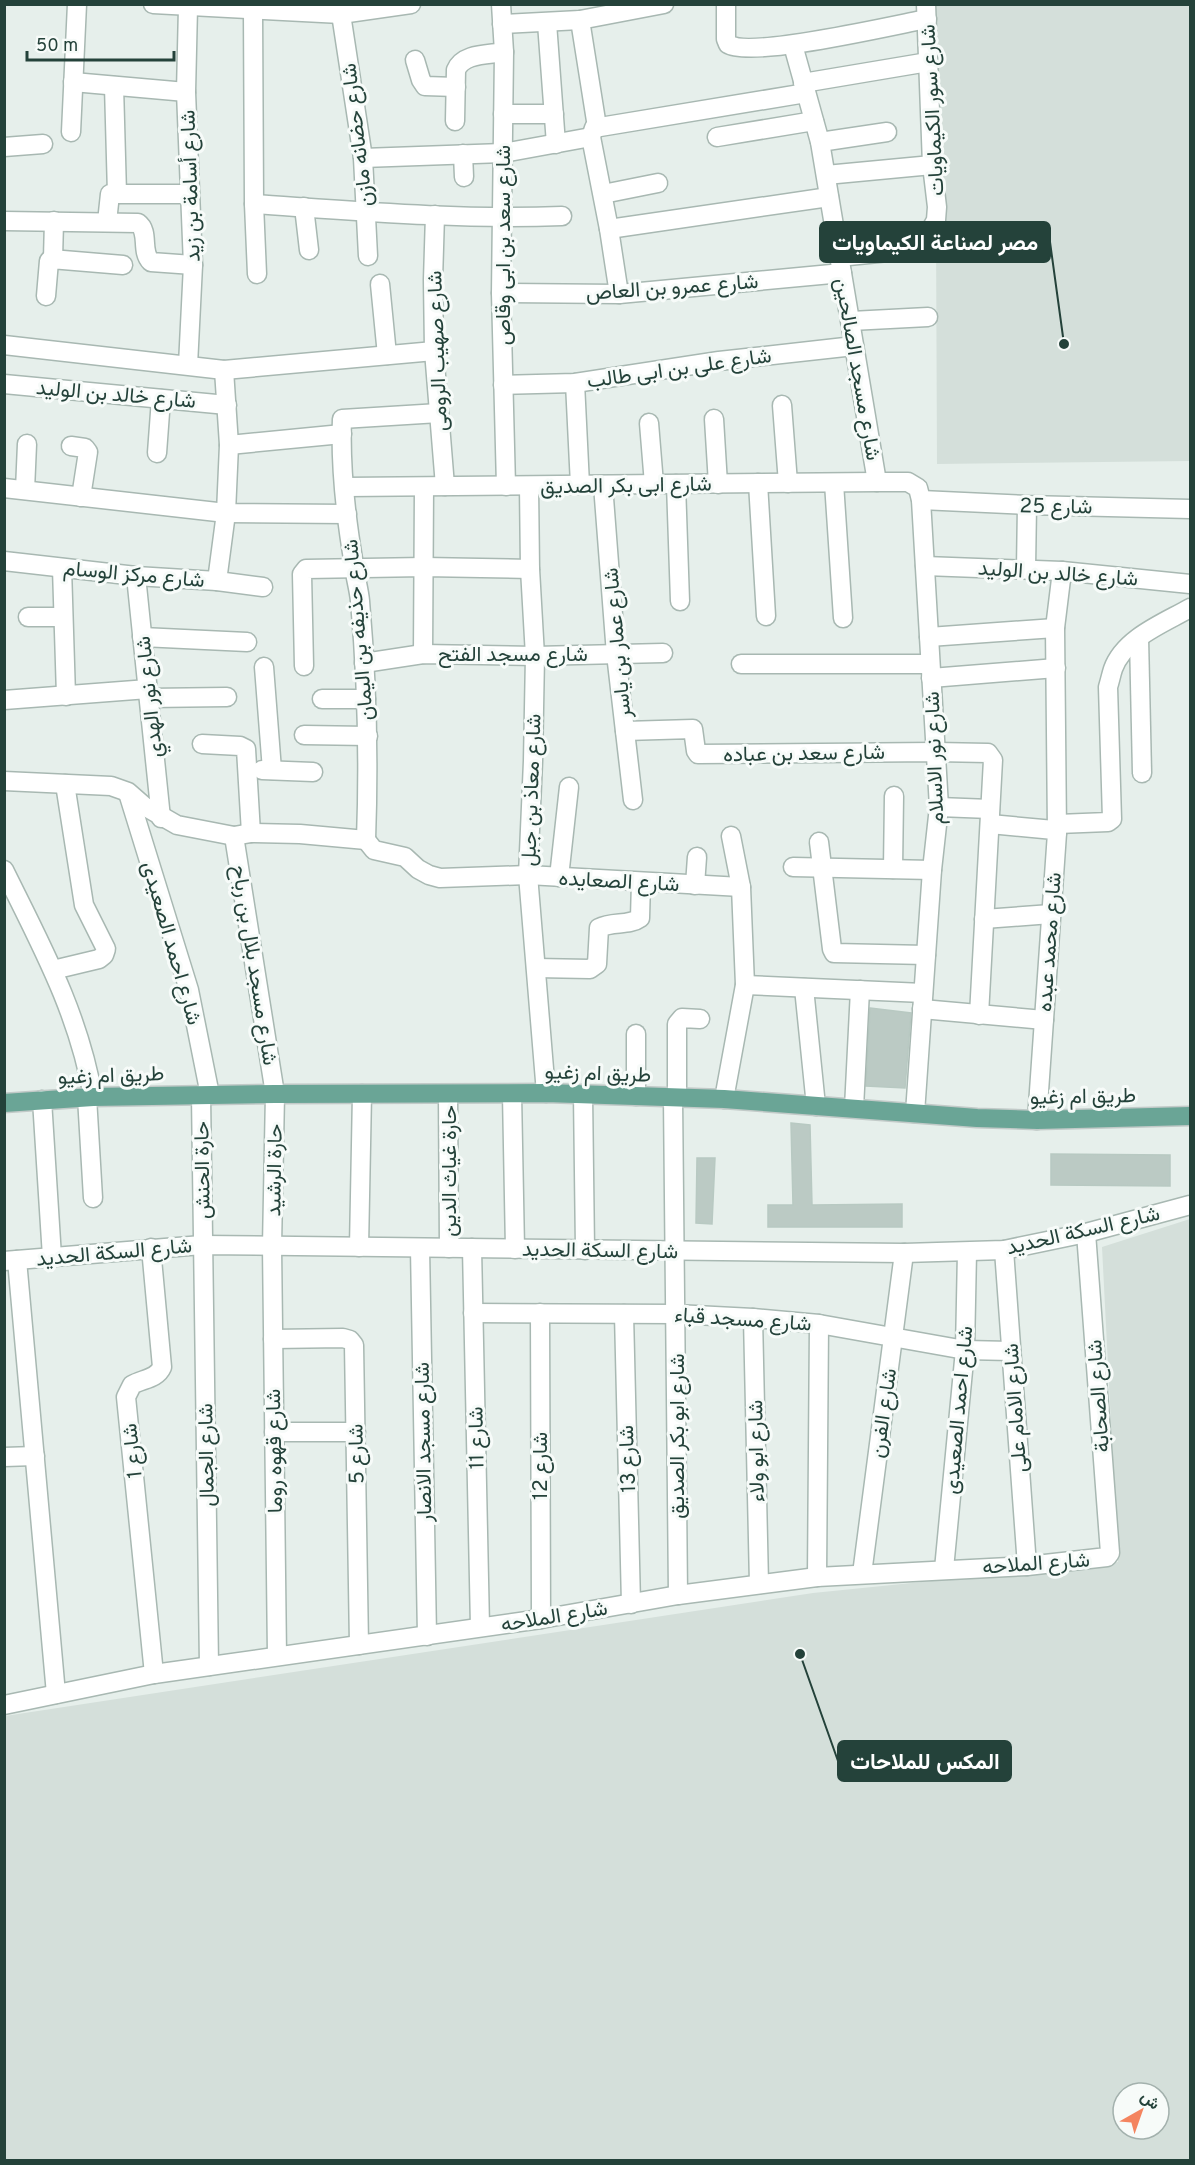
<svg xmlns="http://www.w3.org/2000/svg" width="1195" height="2165" font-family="Overpass,Vazirmatn,sans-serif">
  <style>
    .built { fill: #d4dfda; fill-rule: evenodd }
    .building { fill: #bbcac4; stroke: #b8c9c2; stroke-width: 1.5 }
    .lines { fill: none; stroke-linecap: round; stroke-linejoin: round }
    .minor-casing { stroke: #a8b8b2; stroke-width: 21 }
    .major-casing { stroke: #c2cac8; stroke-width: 21 }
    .minor { stroke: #fff; stroke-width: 18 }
    .major { stroke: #6aa596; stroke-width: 18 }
    .labels { text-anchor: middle; stroke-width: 6; stroke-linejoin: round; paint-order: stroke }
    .street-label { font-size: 21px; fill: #24423a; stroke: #f7fbf9 }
    .leader { fill: none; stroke: #24423a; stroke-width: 2 }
    .callout-dot { fill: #24423a; stroke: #f7fbf9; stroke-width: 2 }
    .callout { fill: #24423a; stroke: #24423a; stroke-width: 2 }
    .callout-label { font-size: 22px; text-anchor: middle; font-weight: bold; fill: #fff }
  </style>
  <rect width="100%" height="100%" fill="#e6efeb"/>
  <g class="built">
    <path d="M934,5H1190V461L937,464L936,227L943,213L941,152L935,138Z"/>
    <path d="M1190,1219V2160H5V1716L813,1593L1118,1562L1102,1247ZM1123,2093H1159V2129H1123Z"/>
  </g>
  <g class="building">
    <path d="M870,1008L911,1013L905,1088L866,1086Z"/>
    <path d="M791,1123L810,1125L812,1205L902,1204V1227H768V1205H793Z"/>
    <path d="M1051,1154L1170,1155V1186L1051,1185Z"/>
    <path d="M697,1158H715L712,1224L696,1223Z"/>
  </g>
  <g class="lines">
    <defs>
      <g id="minor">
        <path d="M153,4L341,14L411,4"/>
        <path d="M501,4L504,52L501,293L506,486"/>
        <path d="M726,4V39L728,44C750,59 894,25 927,19"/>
        <path d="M188,7L186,92L193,265L188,365"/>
        <path d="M253,11L254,204L257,274"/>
        <path d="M341,14L363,158L368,256"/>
        <path d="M580,20L597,127"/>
        <path d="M547,23L556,144"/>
        <path d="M502,24L580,20L664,4"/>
        <path d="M793,45L820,142L877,482"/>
        <path d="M415,60L421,80L425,86L456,87"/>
        <path d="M73,82L186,92"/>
        <path d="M803,83L928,62"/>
        <path d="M114,86L117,194"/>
        <path d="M503,114H554"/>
        <path d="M455,121L456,70C463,53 488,55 504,52"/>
        <path d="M71,132L77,4"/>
        <path d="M717,137L814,121"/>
        <path d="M820,142L887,132"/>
        <path d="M4,147L43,144"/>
        <path d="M463,154L464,177"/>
        <path d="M363,158L503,153L591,137"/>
        <path d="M826,175L932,165"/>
        <path d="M603,194L658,183"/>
        <path d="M254,204C357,211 459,220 562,216"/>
        <path d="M304,207L309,250"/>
        <path d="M435,215L433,280L434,351L445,486"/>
        <path d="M4,221L138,223C150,232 140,251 151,262L193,265"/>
        <path d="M107,222L110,194H190"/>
        <path d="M609,229L829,197"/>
        <path d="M839,257L927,248L931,245V229L936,220L937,207L932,165L926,4"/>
        <path d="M53,259L54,221"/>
        <path d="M380,284L387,355"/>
        <path d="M501,293L619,294L842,273"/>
        <path d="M619,294L609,229L591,137L594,128L806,93"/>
        <path d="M46,296L49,261L51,259L123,265"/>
        <path d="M851,321L928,317"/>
        <path d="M4,345L224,370L434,351"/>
        <path d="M575,383L580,485"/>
        <path d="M4,384L227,405"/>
        <path d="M503,385L575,383L719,361L854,346"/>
        <path d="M782,405L788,483"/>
        <path d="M714,419L718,484"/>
        <path d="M649,423L654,484"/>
        <path d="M229,445L342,434"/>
        <path d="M71,446L85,448L88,452L81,497"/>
        <path d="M157,453L161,399"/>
        <path d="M758,483L766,616"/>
        <path d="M834,483L843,618"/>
        <path d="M676,484L680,601"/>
        <path d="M603,485L616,654L633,800"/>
        <path d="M529,486L530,569L535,656L533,761L528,875L546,1093"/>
        <path d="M345,487L877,482H908L918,488L921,500L939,807L932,870L915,1113"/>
        <path d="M4,488L226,513L347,514"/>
        <path d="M25,490L27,444"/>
        <path d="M921,500L1027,505L1190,509"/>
        <path d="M4,561L136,576L217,581L263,587"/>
        <path d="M925,566L1062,571L1190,584"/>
        <path d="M62,568L66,696"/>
        <path d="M1026,569L1027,505"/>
        <path d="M136,576L161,818"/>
        <path d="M217,581L226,513L229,445L224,370"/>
        <path d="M28,617H63"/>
        <path d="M142,637L247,642"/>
        <path d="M929,637L1055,628"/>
        <path d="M1139,638L1142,773"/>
        <path d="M423,654L424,487"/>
        <path d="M364,663L423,654L535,656L663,653"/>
        <path d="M741,664H930"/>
        <path d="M304,666L302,574L306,569L424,567L530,569"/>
        <path d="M264,667L272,770"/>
        <path d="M931,678L1056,668"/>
        <path d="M149,698L227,697"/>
        <path d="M322,699H366"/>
        <path d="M4,700L148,689"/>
        <path d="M625,731L693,729L696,751L698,754L936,752L988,753L993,760L979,1015"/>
        <path d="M304,735L368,736"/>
        <path d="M202,744L240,746L246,749L251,833"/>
        <path d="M262,770L313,772"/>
        <path d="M4,781L111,786L128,792L144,806L177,825L234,836L251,833L300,834L366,840"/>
        <path d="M128,793L189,990L210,1095"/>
        <path d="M939,807L990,809"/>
        <path d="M990,824L1054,830L1057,833L1037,1120"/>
        <path d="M1058,824L1108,822L1112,819L1108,687C1110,681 1111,675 1113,669C1124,638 1164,623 1190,608"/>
        <path d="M1057,833L1055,628L1062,571"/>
        <path d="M234,836L275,1094L272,1246L277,1656"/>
        <path d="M366,840C369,760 367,681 360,601C359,589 355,577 354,565C346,518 340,467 342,419L439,413"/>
        <path d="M366,840L374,850L405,857L418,869L429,875L440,878L528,875L741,887"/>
        <path d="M819,842L832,949L834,953L926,955"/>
        <path d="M793,867L932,870"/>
        <path d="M893,869L894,796"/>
        <path d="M4,870C41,945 79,1014 93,1097"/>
        <path d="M559,877L569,787"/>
        <path d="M695,885L697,857"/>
        <path d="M984,919L1051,914"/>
        <path d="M536,968L590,969L597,964L599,928C612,921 629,926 640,918L641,882"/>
        <path d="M53,970L99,959L104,955L106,949L84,905L65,784"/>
        <path d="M745,985L923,993"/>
        <path d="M804,988L816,1106"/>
        <path d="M922,1009L1044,1020"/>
        <path d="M448,1094L449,1248"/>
        <path d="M512,1094L515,1249"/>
        <path d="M583,1094L585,1250"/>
        <path d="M201,1095L209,1666"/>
        <path d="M636,1096V1034"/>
        <path d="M87,1097L93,1198"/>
        <path d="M673,1098L678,1595"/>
        <path d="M677,1098V1024L682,1018L700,1019"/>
        <path d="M724,1099L745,985L741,887L731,836"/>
        <path d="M42,1100L52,1257"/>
        <path d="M854,1108L860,990"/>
        <path d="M359,1247L362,1094"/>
        <path d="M151,1248L162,1367C157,1379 142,1379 132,1385L126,1397L154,1674"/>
        <path d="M420,1248L427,1636"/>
        <path d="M472,1248L480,1627"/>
        <path d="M1004,1250L1027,1566"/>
        <path d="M17,1260L56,1694"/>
        <path d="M4,1261L202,1245L904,1253L1004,1250L1086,1233L1190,1205"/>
        <path d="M473,1313L676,1314L753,1318L819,1324L965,1350L1011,1351"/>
        <path d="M540,1313L541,1619"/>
        <path d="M624,1314L631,1604"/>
        <path d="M753,1318L759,1584"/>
        <path d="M273,1339L343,1338L350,1340L354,1345L359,1645"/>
        <path d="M274,1432H356"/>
        <path d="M4,1457L35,1456"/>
        <path d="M944,1569L965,1350L967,1252"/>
        <path d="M862,1574L904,1253"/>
        <path d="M817,1577L819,1324"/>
        <path d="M4,1705L154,1674L541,1619L678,1595L817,1577L1027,1566L1107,1557L1110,1553L1086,1233"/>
      </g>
      <path id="major" d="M4,1103L93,1097L275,1094L546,1093L724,1099L977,1118L1037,1120L1190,1116"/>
    </defs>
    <use href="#minor" class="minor-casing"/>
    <use href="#major" class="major-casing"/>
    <use href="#minor" class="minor"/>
    <use href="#major" class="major"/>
  </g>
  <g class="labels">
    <g class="street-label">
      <text transform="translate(932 110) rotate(-93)" y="7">شارع سور الكيماويات</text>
      <text transform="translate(357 135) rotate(-97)" y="7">شارع حضانه مازن</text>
      <text transform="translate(190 186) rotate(-92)" y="7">شارع أسامة بن زيد</text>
      <text transform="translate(503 245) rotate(-90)" y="7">شارع سعد بن ابى وقاص</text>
      <text transform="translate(672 287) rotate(-4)" y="7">شارع عمرو بن العاص</text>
      <text transform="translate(437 351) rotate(-92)" y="7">شارع صهيب الرومى</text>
      <text transform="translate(679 368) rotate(-8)" y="7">شارع على بن ابى طالب</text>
      <text transform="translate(858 369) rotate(80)" y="7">شارع مسجد الصالحين</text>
      <text transform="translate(116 394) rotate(5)" y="7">شارع خالد بن الوليد</text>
      <text transform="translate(626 485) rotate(-1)" y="7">شارع ابى بكر الصديق</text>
      <text transform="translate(1056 506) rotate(1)" y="7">شارع 25</text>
      <text transform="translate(1058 573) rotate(4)" y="7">شارع خالد بن الوليد</text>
      <text transform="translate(134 574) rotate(5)" y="7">شارع مركز الوسام</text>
      <text transform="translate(358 630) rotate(-95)" y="7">شارع حذيفه بن اليمان</text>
      <text transform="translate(617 643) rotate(-95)" y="7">شارع عمار بن ياسر</text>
      <text x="513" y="661">شارع مسجد الفتح</text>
      <text transform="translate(149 697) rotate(-96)" y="7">شارع نور الهدي</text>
      <text transform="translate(804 753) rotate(-1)" y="7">شارع سعد بن عباده</text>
      <text transform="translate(934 758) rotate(-92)" y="7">شارع نور الاسلام</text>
      <text transform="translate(531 790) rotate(-88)" y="7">شارع معاذ بن جبل</text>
      <text transform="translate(619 881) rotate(3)" y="7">شارع الصعايده</text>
      <text transform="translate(1049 942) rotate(-86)" y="7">شارع محمد عبده</text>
      <text transform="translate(172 943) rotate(74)" y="7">شارع احمد الصعيدى</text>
      <text transform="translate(255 965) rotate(81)" y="7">شارع مسجد بلال بن رباح</text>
      <text transform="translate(598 1073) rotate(2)" y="7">طريق ام زغيو</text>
      <text transform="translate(111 1075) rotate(-2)" y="7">طريق ام زغيو</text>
      <text transform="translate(1083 1096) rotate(-1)" y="7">طريق ام زغيو</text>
      <text transform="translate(202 1170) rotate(-91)" y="7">حارة الحنش</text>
      <text transform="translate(274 1170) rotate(-89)" y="7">حارة الرشيد</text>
      <text transform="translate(449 1171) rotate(-90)" y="7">حارة غياث الدين</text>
      <text transform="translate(1083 1230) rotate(-13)" y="7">شارع السكة الحديد</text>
      <text transform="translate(600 1250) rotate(1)" y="7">شارع السكة الحديد</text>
      <text transform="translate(114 1252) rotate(-5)" y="7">شارع السكة الحديد</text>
      <text transform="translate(743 1319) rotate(4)" y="7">شارع مسجد قباء</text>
      <text transform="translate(1098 1396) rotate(-94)" y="7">شارع الصحابة</text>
      <text transform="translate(1015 1408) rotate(-94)" y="7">شارع الامام على</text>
      <text transform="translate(958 1410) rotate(-85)" y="7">شارع احمد الصعيدى</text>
      <text transform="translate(883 1413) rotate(-82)" y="7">شارع الفرن</text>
      <text transform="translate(677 1436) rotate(-90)" y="7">شارع ابو بكر الصديق</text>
      <text transform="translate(476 1438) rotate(-91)" y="7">شارع 11</text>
      <text transform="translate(423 1442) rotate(-91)" y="7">شارع مسجد الانصار</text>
      <text transform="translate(132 1451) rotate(-96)" y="7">شارع 1</text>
      <text transform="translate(274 1451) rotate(-91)" y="7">شارع قهوه روما</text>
      <text transform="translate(756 1451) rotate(-91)" y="7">شارع ابو ولاء</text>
      <text transform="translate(356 1454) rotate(-91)" y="7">شارع 5</text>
      <text transform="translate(206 1455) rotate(-91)" y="7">شارع الجمال</text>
      <text transform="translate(627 1459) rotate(-92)" y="7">شارع 13</text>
      <text transform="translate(540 1466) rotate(-90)" y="7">شارع 12</text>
      <text transform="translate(1036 1563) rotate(-4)" y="7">شارع الملاحه</text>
      <text transform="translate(554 1616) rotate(-9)" y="7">شارع الملاحه</text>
    </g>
  </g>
  <path class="leader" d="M1064 344L1050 242M800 1654L838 1761"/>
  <g class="callout-dot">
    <circle cx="1064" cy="344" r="6"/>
    <circle cx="800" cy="1654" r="6"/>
  </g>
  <g class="callout">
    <rect x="820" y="222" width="230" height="40" rx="6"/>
    <rect x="838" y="1741" width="173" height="40" rx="6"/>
  </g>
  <g class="callout-label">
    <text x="935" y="250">مصر لصناعة الكيماويات</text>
    <text x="925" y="1769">المكس للملاحات</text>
  </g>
  <rect width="1195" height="2165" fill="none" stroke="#24423a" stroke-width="12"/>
  <g transform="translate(1141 2111) rotate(40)"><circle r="28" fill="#f7fbf9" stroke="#a3b1ad" stroke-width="1.5"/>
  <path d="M0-4.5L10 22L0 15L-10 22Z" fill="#f4845f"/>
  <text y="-9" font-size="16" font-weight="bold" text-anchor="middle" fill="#24423a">ش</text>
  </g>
  <path d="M27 51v9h147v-9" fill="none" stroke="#24423a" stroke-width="3"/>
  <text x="36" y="51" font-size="18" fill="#24423a" stroke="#f7fbf9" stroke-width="4.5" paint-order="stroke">50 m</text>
</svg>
